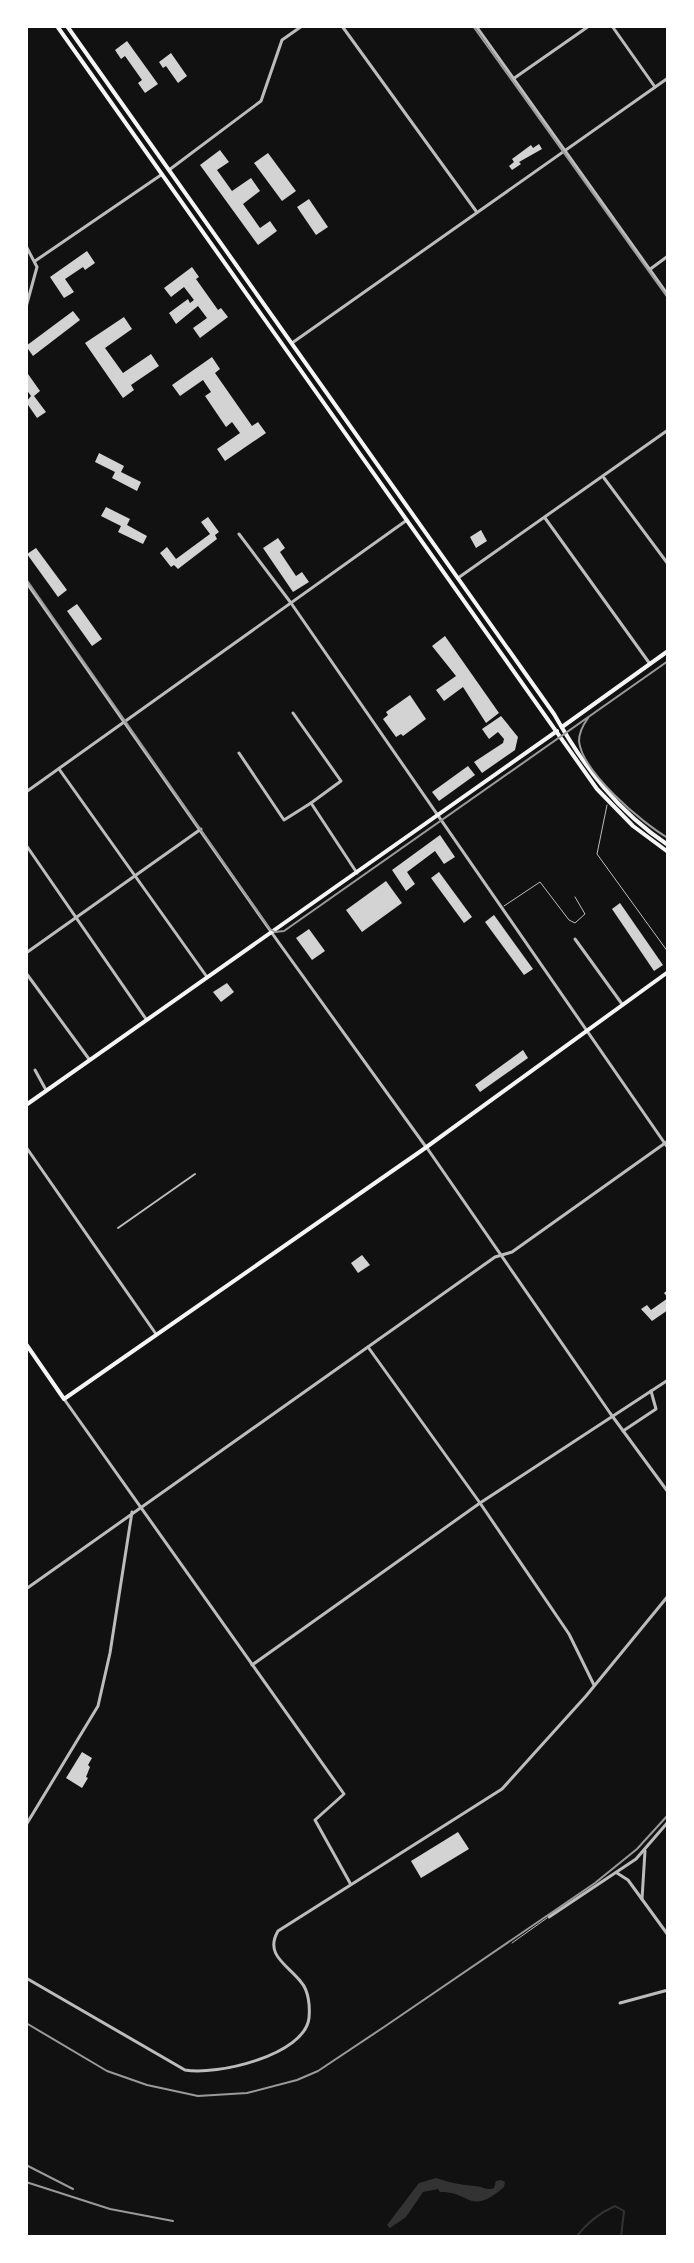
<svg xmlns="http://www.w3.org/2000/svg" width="694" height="2263" font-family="'Exo 2',sans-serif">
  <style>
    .water { fill: #333 }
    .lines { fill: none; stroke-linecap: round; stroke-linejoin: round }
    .stream { stroke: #333; stroke-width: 2 }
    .building { fill: #d3d3d3 }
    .service { stroke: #bcbcbc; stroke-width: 1 }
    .pedestrian { stroke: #bcbcbc; stroke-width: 2 }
    .minor { stroke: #bcbcbc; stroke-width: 3 }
    .tertiary { stroke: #bcbcbc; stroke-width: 3 }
    .secondary { stroke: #f5f5f5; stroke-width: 4 }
    .primary { stroke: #f5f5f5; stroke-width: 4 }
    .tram { stroke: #9a9a9a; stroke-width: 2 }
    .rail { stroke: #9a9a9a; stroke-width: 2 }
  </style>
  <rect width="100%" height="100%" fill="#111"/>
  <path class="water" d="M436,2178C452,2183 460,2185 475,2186C483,2186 485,2191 494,2188L496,2181L501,2180L505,2182L504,2187C469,2217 471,2191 440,2192L438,2189L423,2192L406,2217L390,2228L387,2225L419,2183Z"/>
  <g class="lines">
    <path class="stream" d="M576,2237C587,2223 599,2213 615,2206L624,2211L621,2237"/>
  </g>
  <g class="building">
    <path d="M127,41L158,84L145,93L138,83L142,80L125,56L121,59L115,50Z"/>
    <path d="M171,53L187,76L178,83L166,66L163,68L159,62Z"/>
    <path d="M539,144L542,149L519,162L521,164L512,170L509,166L514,162L512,159L531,145L533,148Z"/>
    <path d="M220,150L229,162L217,170L232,191L251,178L260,191L243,204L260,228L270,221L277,231L258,245L200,165Z"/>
    <path d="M268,153L296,191L282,201L254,163Z"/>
    <path d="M309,199L328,227L316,235L297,207Z"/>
    <path d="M87,251L95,263L85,270L83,267L65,279L74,292L64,298L50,277Z"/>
    <path d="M192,267L199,277L196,279L218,310L221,308L228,317L200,338L193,328L207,318L198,306L176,324L169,313L188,299L190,303L194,300L184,287L171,297L164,288Z"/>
    <path d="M73,311L80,320L33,356L26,346Z"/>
    <path d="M124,317L132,329L105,348L123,373L151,354L159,366L131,385L134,390L123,398L85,343Z"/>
    <path d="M212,357L220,369L215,373L252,426L258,422L266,433L225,461L217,449L240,433L232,422L226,427L205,396L211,392L203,380L180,396L172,385Z"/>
    <path d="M28,374L40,391L34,396L46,412L37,418L26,402L31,396L26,389V376Z"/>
    <path d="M99,453L124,466L121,472L141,482L137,491L112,478L115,472L95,462Z"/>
    <path d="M106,507L130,519L127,525L147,536L143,544L118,532L121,526L101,516Z"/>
    <path d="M208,517L219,532L215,535L217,539L178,569L174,565L171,567L160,553L167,547L176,559L210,534L201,522Z"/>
    <path d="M481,530L487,541L476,548L470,537Z"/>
    <path d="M278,538L285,548L280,552L296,576L302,572L309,582L293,592L263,548Z"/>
    <path d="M36,548L67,590L58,597L27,554Z"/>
    <path d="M77,604L102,639L92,646L67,611Z"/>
    <path d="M445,636L499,713L486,723L463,687L444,701L436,690L456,676L432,646Z"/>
    <path d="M410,695L426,719L403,736L401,734L396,737L383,719L388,715L386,712Z"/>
    <path d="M501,716L518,737L515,750L482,773L474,762L503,743L504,739L498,732L489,739L482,729Z"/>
    <path d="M468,766L475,775L439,801L432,792Z"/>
    <path d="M440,835L455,857L444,864L435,851L407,872L415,884L406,891L392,870Z"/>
    <path d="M439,872L472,917L464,923L431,878Z"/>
    <path d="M386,881L402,903L362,932L346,910Z"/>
    <path d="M620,903L663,965L654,971L612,909Z"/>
    <path d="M494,915L533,969L524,975L485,922Z"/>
    <path d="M309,929L325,951L312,960L296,938Z"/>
    <path d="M227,983L234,992L221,1002L213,992Z"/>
    <path d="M523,1050L528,1058L480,1092L475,1085Z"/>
    <path d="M362,1255L370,1265L358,1273L351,1263Z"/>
    <path d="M668,1290V1310L652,1321L641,1309L647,1305L651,1310L668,1298L664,1293Z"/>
    <path d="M82,1752L92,1758L88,1765L90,1767L86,1777L88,1778L82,1788L66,1778Z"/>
    <path d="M458,1832L469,1849L421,1878L411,1861Z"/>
  </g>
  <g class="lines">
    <g class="service">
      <path d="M607,805L597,854L668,952"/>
      <path d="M504,906L540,882L569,920L575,923L585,914L575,897"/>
      <path d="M512,1943L547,1918"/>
    </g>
    <path class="pedestrian" d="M118,1228L195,1174"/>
    <g class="minor">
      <path d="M342,26L476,211"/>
      <path d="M612,26L655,87"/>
      <path d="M513,79L589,26"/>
      <path d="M169,170L261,101L282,40L302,26"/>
      <path d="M35,261L161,175"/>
      <path d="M649,270L668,256"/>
      <path d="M292,343L668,78"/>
      <path d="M604,478L668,564"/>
      <path d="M545,518L650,664"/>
      <path d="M239,534L291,603L668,1148"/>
      <path d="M458,578L668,430"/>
      <path d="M293,713L341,781L311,803L357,873"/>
      <path d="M239,753L284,820L311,803"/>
      <path d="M59,769L207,977"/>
      <path d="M26,792L407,520"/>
      <path d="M26,845L146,1019"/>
      <path d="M575,939L622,1004"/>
      <path d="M26,953L201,829"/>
      <path d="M26,973L89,1059"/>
      <path d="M35,1070L46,1090"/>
      <path d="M26,1147L156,1334"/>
      <path d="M427,1148L610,1413L668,1492"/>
      <path d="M368,1347L480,1503L569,1634L594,1685"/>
      <path d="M64,1399L344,1794L315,1820L350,1883"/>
      <path d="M623,1431L656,1409L651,1391"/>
      <path d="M26,1589L495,1257L512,1252L668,1141"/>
      <path d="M252,1665L480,1503L668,1380"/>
      <path d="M26,1825L98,1706L110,1653L132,1512"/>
      <path d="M617,1873L628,1880L668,1935"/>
      <path d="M642,1899L645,1851"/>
      <path d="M549,1917L636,1859L668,1822"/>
      <path d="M26,1978L185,2070C216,2076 305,2055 309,2018C310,2007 309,1991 301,1982C288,1965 264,1955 278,1931L502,1789L586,1696L668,1596"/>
      <path d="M620,2003L668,1990"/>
    </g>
    <g class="tertiary">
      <path d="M476,26L668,295"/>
      <path d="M26,246L37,267L26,307"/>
      <path d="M26,582L279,943L426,1147"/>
    </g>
    <g class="secondary">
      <path d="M562,727L668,651"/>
      <path d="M26,1105L557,731"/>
    </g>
    <g class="primary">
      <path d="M57,26L597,789L633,826L668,852"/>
      <path d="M67,26L554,714C584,767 617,811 668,845"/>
      <path d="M26,1344L64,1399L421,1151L668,972"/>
    </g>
    <g class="tram">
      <path d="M473,26L668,298"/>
      <path d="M26,267V286"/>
      <path d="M26,579L270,929L275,932L284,931L668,661"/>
      <path d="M588,718C583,725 579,732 579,741C582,772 642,823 668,838"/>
    </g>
    <g class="rail">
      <path d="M26,2023L107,2071L147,2085L198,2096L247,2093L297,2080L318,2071L384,2027L595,1883L637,1849L668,1815"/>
      <path d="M26,2165L73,2189"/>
      <path d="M26,2182L110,2209L173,2221"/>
    </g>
  </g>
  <rect width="694" height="2263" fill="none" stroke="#ffffff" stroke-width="56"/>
</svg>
